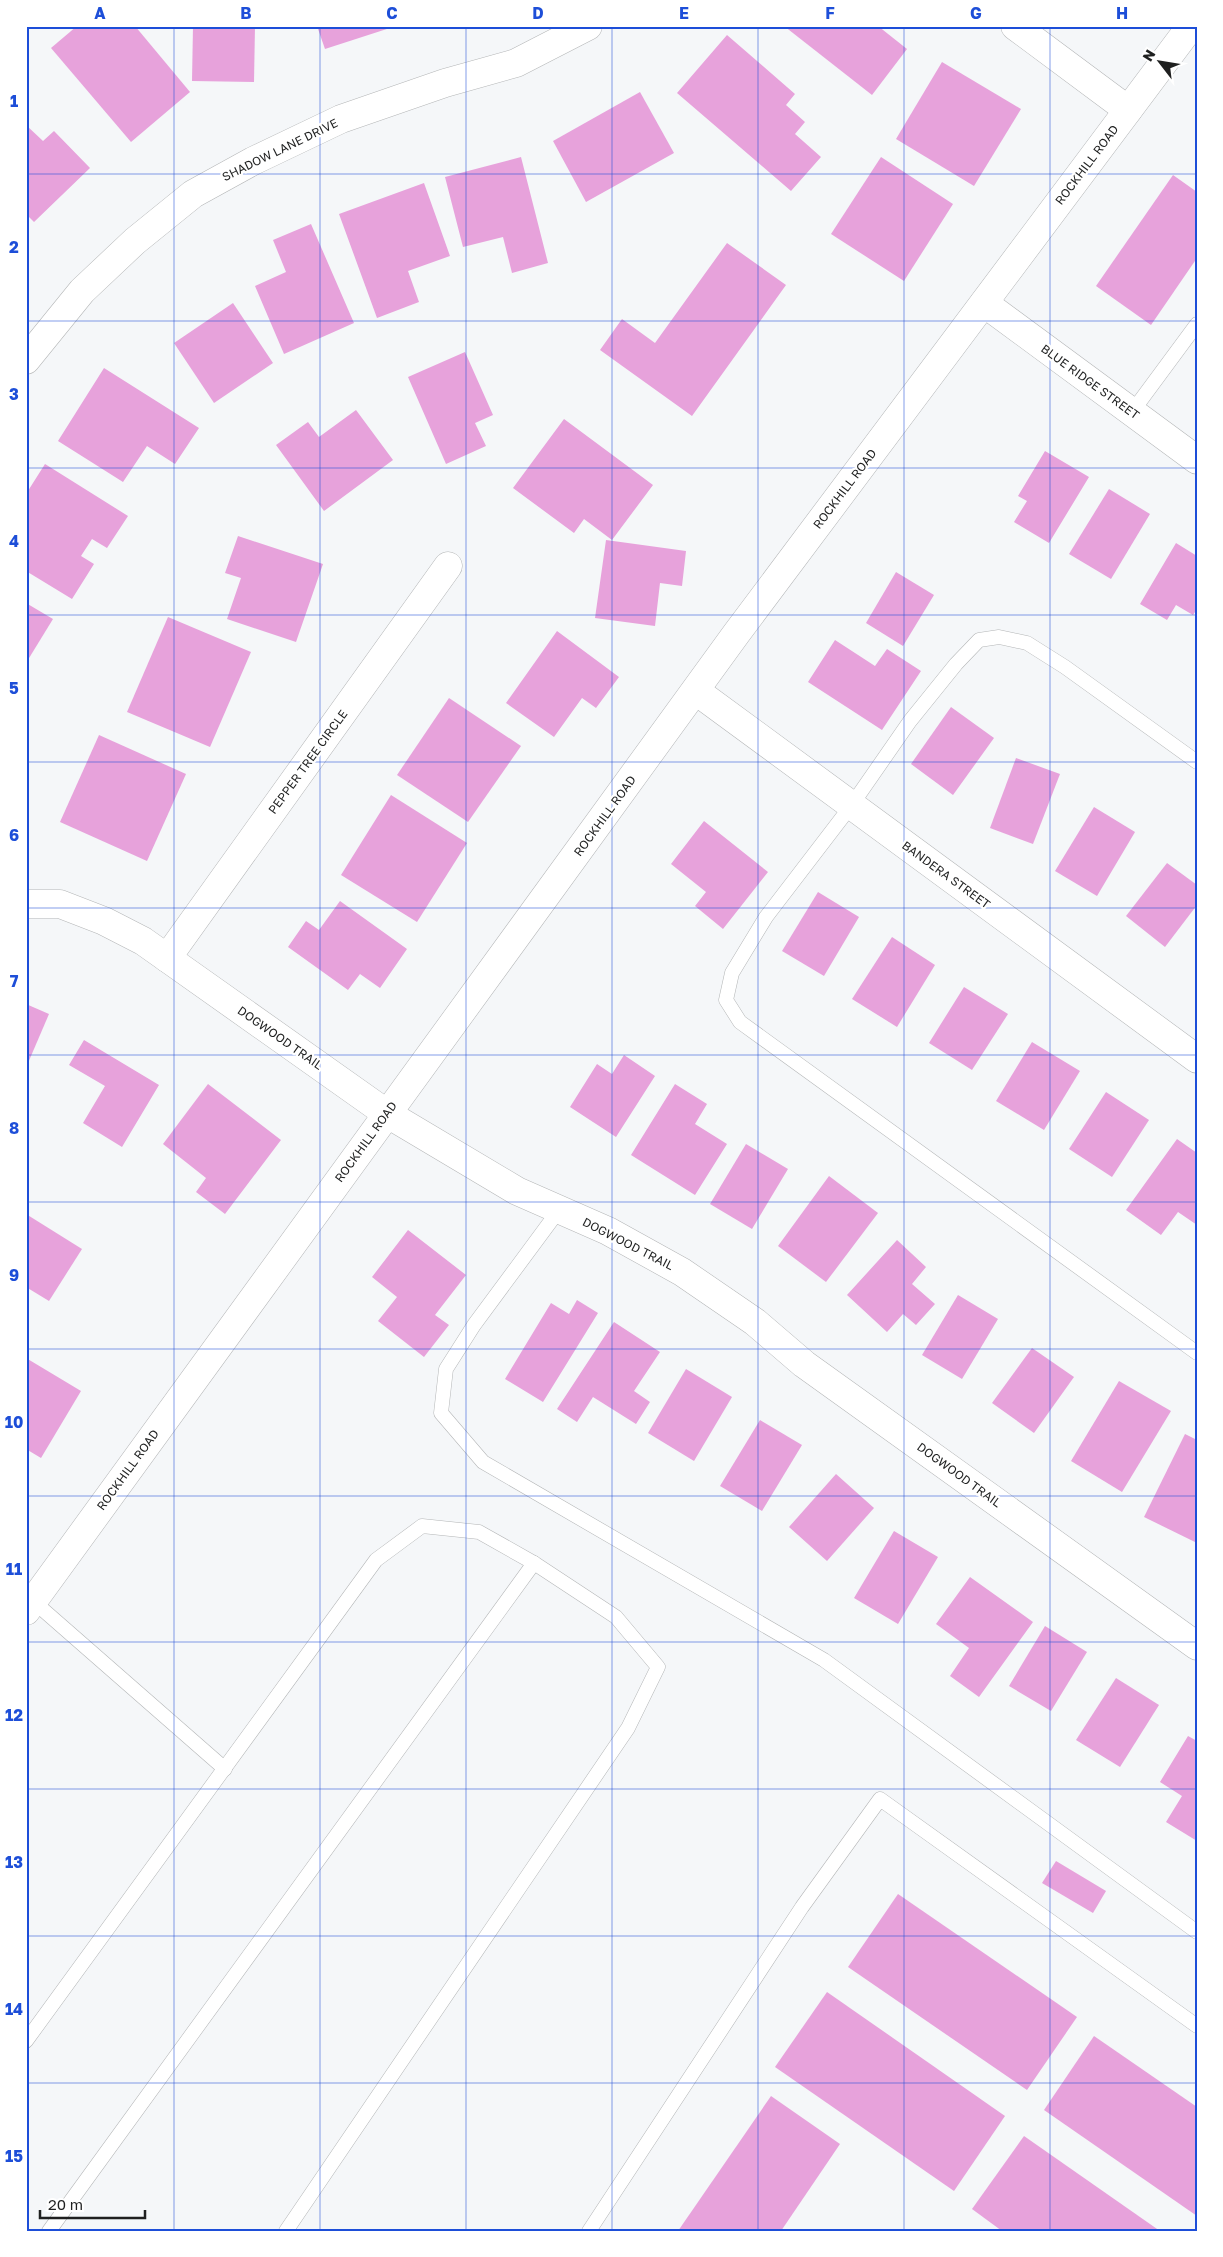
<svg xmlns="http://www.w3.org/2000/svg" width="1223" height="2257" font-family="'Golos Text',sans-serif">
  <style>
    .building { fill: #e7a2db }
    .lines { fill: none; stroke-linecap: round; stroke-linejoin: round }
    .service-casing { stroke: #b4b6b7; stroke-width: 15 }
    .minor-casing { stroke: #b4b6b7; stroke-width: 29 }
    .tertiary-casing { stroke: #b4b6b7; stroke-width: 29 }
    .service { stroke: #fff; stroke-width: 14 }
    .minor { stroke: #fff; stroke-width: 28 }
    .tertiary { stroke: #fff; stroke-width: 28 }
    .grid { fill: none; stroke: #1d4ed8; stroke-width: 1; stroke-opacity: 0.55 }
    .labels { text-anchor: middle; stroke-width: 4.5; stroke-linejoin: round; paint-order: stroke }
    .street-label { font-size: 12px; fill: #1f2020; stroke: #fff }
    .neatline { fill: none; stroke: #1d4ed8; stroke-width: 2 }
    .grid-label { font-size: 16px; text-anchor: middle; font-weight: bold; fill: #1d4ed8 }
  </style>
  <rect width="100%" height="100%" fill="#f5f7f9"/>
  <g class="building">
    <path d="M77,26H135L190,92L131,142L51,48Z"/>
    <path d="M193,26H255L254,82L192,81Z"/>
    <path d="M317,26H393V27L325,49Z"/>
    <path d="M784,26H878L907,49L872,95Z"/>
    <path d="M727,35L795,94L786,105L805,122L795,134L821,157L791,191L677,93Z"/>
    <path d="M942,62L1021,109L974,186L896,139Z"/>
    <path d="M640,92L674,153L586,202L553,141Z"/>
    <path d="M26,125L43,141L54,131L90,168L34,222L26,214Z"/>
    <path d="M521,157L548,263L512,273L503,237L463,247L445,177Z"/>
    <path d="M881,157L953,204L904,281L831,234Z"/>
    <path d="M1173,175L1197,192V258L1151,325L1096,286Z"/>
    <path d="M424,183L450,256L408,271L419,302L377,318L339,214Z"/>
    <path d="M311,224L354,323L284,354L255,286L286,272L273,240Z"/>
    <path d="M727,243L786,285L692,416L600,350L622,319L655,343Z"/>
    <path d="M233,303L273,363L214,403L174,343Z"/>
    <path d="M465,352L493,415L475,423L486,446L446,464L408,377Z"/>
    <path d="M104,368L199,428L175,464L147,446L123,482L58,441Z"/>
    <path d="M356,410L393,460L324,511L276,445L308,422L319,437Z"/>
    <path d="M564,419L653,485L612,540L584,519L574,533L513,488Z"/>
    <path d="M1045,451L1089,477L1049,543L1014,522L1027,501L1018,496Z"/>
    <path d="M45,464L128,516L107,548L92,539L81,556L94,564L72,599L26,571V494Z"/>
    <path d="M1109,489L1150,514L1111,579L1069,554Z"/>
    <path d="M238,536L323,564L296,642L227,619L241,578L225,573Z"/>
    <path d="M606,540L686,551L682,586L660,583L655,626L595,618Z"/>
    <path d="M1176,543L1197,556V609L1193,615L1176,605L1167,620L1140,604Z"/>
    <path d="M896,572L934,595L903,646L866,623Z"/>
    <path d="M26,603L53,619L26,663Z"/>
    <path d="M168,617L251,652L210,747L127,712Z"/>
    <path d="M557,631L619,677L596,708L582,698L554,737L506,703Z"/>
    <path d="M835,640L875,666L887,649L921,671L882,730L808,682Z"/>
    <path d="M449,698L521,746L468,822L397,775Z"/>
    <path d="M951,707L994,738L953,795L911,764Z"/>
    <path d="M99,735L186,774L147,861L60,822Z"/>
    <path d="M1016,758L1060,774L1033,844L990,828Z"/>
    <path d="M391,795L467,843L417,922L341,875Z"/>
    <path d="M1094,807L1135,832L1097,896L1055,871Z"/>
    <path d="M704,821L768,872L723,929L695,906L706,892L671,864Z"/>
    <path d="M1167,863L1197,885V905L1165,947L1126,916Z"/>
    <path d="M818,892L859,917L824,976L782,951Z"/>
    <path d="M340,901L407,949L380,988L360,974L348,990L288,947L306,921L319,930Z"/>
    <path d="M892,937L935,965L897,1027L852,999Z"/>
    <path d="M964,987L1008,1014L972,1070L929,1043Z"/>
    <path d="M26,1004L49,1014L28,1063H26Z"/>
    <path d="M84,1040L159,1085L122,1147L83,1123L105,1086L69,1065Z"/>
    <path d="M1032,1042L1080,1071L1044,1130L996,1101Z"/>
    <path d="M624,1055L655,1076L616,1137L570,1107L597,1064L612,1074Z"/>
    <path d="M208,1084L281,1140L225,1214L196,1192L206,1178L163,1144Z"/>
    <path d="M675,1084L707,1104L695,1124L727,1144L695,1195L631,1155Z"/>
    <path d="M1106,1092L1149,1120L1112,1177L1069,1149Z"/>
    <path d="M1177,1139L1197,1153V1225L1178,1212L1161,1235L1126,1210Z"/>
    <path d="M746,1144L788,1169L752,1229L710,1204Z"/>
    <path d="M829,1176L878,1213L826,1282L778,1246Z"/>
    <path d="M26,1214L82,1249L49,1301L26,1287Z"/>
    <path d="M408,1230L466,1275L435,1315L449,1325L424,1357L378,1321L397,1297L372,1277Z"/>
    <path d="M897,1240L926,1267L912,1284L935,1304L916,1325L903,1314L887,1332L847,1295Z"/>
    <path d="M958,1295L998,1319L962,1379L922,1355Z"/>
    <path d="M577,1300L598,1313L543,1402L505,1379L551,1303L569,1314Z"/>
    <path d="M614,1322L660,1352L634,1391L650,1402L636,1424L593,1397L577,1422L557,1409Z"/>
    <path d="M1032,1348L1074,1377L1034,1433L992,1403Z"/>
    <path d="M26,1358L81,1391L41,1458L26,1449Z"/>
    <path d="M686,1369L732,1397L694,1461L648,1433Z"/>
    <path d="M1119,1381L1171,1411L1122,1492L1071,1461Z"/>
    <path d="M760,1420L802,1445L762,1511L720,1486Z"/>
    <path d="M1185,1434L1197,1440V1543L1144,1517Z"/>
    <path d="M836,1474L874,1508L827,1561L789,1527Z"/>
    <path d="M894,1531L938,1557L898,1624L854,1598Z"/>
    <path d="M970,1577L1033,1622L979,1697L950,1676L969,1648L936,1624Z"/>
    <path d="M1045,1626L1087,1652L1051,1711L1009,1686Z"/>
    <path d="M1116,1678L1159,1705L1120,1767L1076,1740Z"/>
    <path d="M1188,1736L1197,1741V1841L1166,1822L1182,1796L1160,1782Z"/>
    <path d="M1056,1861L1106,1891L1093,1913L1042,1883Z"/>
    <path d="M898,1894L1077,2017L1027,2090L848,1967Z"/>
    <path d="M827,1992L1005,2116L954,2191L775,2067Z"/>
    <path d="M1094,2036L1197,2107V2216L1044,2110Z"/>
    <path d="M771,2096L840,2144L781,2231H678Z"/>
    <path d="M1024,2136L1160,2231H1002L972,2209Z"/>
  </g>
  <g class="lines">
    <defs>
      <g id="service">
        <path d="M1132,412L1197,324"/>
        <path d="M1197,762L1065,667L1027,643L999,637L979,640L956,664L910,721L851,806L766,917L732,973L726,1000L740,1022L1197,1353"/>
        <path d="M559,1210L474,1325L446,1369L441,1413L483,1462L824,1660L1197,1932"/>
        <path d="M33,1601L225,1769"/>
        <path d="M26,2041L376,1560L422,1526L479,1532L534,1563L616,1617L658,1667L628,1728L286,2231"/>
        <path d="M49,2231L534,1563"/>
        <path d="M589,2231L802,1907L880,1799L1197,2026"/>
      </g>
      <g id="minor">
        <path d="M1015,26L1128,110"/>
        <path d="M984,303L1197,460"/>
        <path d="M26,360L82,291L135,241L193,194L253,161L341,119L445,83L516,63L588,26"/>
        <path d="M696,691L1197,1059"/>
        <path d="M26,904H60L104,921L143,941L386,1113L517,1191L608,1231L682,1272L755,1322L804,1364L1197,1646"/>
        <path d="M167,958L448,566"/>
      </g>
      <path id="tertiary" d="M26,1611L736,634L1191,26"/>
    </defs>
    <use href="#service" class="service-casing"/>
    <use href="#minor" class="minor-casing"/>
    <use href="#tertiary" class="tertiary-casing"/>
    <use href="#service" class="service"/>
    <use href="#minor" class="minor"/>
    <use href="#tertiary" class="tertiary"/>
  </g>
  <path class="grid" d="M174,26V2231M320,26V2231M466,26V2231M612,26V2231M758,26V2231M904,26V2231M1050,26V2231M26,174H1197M26,321H1197M26,468H1197M26,615H1197M26,762H1197M26,908H1197M26,1055H1197M26,1202H1197M26,1349H1197M26,1496H1197M26,1642H1197M26,1789H1197M26,1936H1197M26,2083H1197"/>
  <g class="labels">
    <g class="street-label">
      <text transform="translate(280 150) rotate(-26)" y="4">SHADOW LANE DRIVE</text>
      <text transform="translate(1087 165) rotate(-53)" y="4">ROCKHILL ROAD</text>
      <text transform="translate(1090 382) rotate(36)" y="4">BLUE RIDGE STREET</text>
      <text transform="translate(845 489) rotate(-53)" y="4">ROCKHILL ROAD</text>
      <text transform="translate(308 762) rotate(-54)" y="4">PEPPER TREE CIRCLE</text>
      <text transform="translate(605 816) rotate(-54)" y="4">ROCKHILL ROAD</text>
      <text transform="translate(946 875) rotate(36)" y="4">BANDERA STREET</text>
      <text transform="translate(280 1038) rotate(35)" y="4">DOGWOOD TRAIL</text>
      <text transform="translate(366 1142) rotate(-54)" y="4">ROCKHILL ROAD</text>
      <text transform="translate(628 1244) rotate(27)" y="4">DOGWOOD TRAIL</text>
      <text transform="translate(128 1470) rotate(-54)" y="4">ROCKHILL ROAD</text>
      <text transform="translate(959 1475) rotate(36)" y="4">DOGWOOD TRAIL</text>
    </g>
  </g>
  <rect width="1223" height="2257" fill="none" stroke="#ffffff" stroke-width="55"/>
  <g transform="translate(1160 62) rotate(301)" stroke="#ffffff" stroke-width="4" paint-order="stroke">
  <path d="M0-4L9 19L0 12L-9 19Z" fill="#1f2020"/>
  <text y="-8" font-size="14" font-weight="bold" text-anchor="middle" fill="#1f2020">N</text>
  </g>
  <path d="M40 2210v8h105v-8" fill="none" stroke="#1f2020" stroke-width="2.5"/>
  <text x="48" y="2210" font-size="15" fill="#1f2020" stroke="#ffffff" stroke-width="4" paint-order="stroke">20 m</text>
  <rect x="28" y="28" width="1168" height="2202" class="neatline"/>
  <g class="grid-label">
    <text x="100" y="19">A</text>
    <text x="246" y="19">B</text>
    <text x="392" y="19">C</text>
    <text x="538" y="19">D</text>
    <text x="684" y="19">E</text>
    <text x="830" y="19">F</text>
    <text x="976" y="19">G</text>
    <text x="1122" y="19">H</text>
    <text x="14" y="107">1</text>
    <text x="14" y="253">2</text>
    <text x="14" y="400">3</text>
    <text x="14" y="547">4</text>
    <text x="14" y="694">5</text>
    <text x="14" y="841">6</text>
    <text x="14" y="987">7</text>
    <text x="14" y="1134">8</text>
    <text x="14" y="1281">9</text>
    <text x="14" y="1428">10</text>
    <text x="14" y="1575">11</text>
    <text x="14" y="1721">12</text>
    <text x="14" y="1868">13</text>
    <text x="14" y="2015">14</text>
    <text x="14" y="2162">15</text>
  </g>
</svg>
